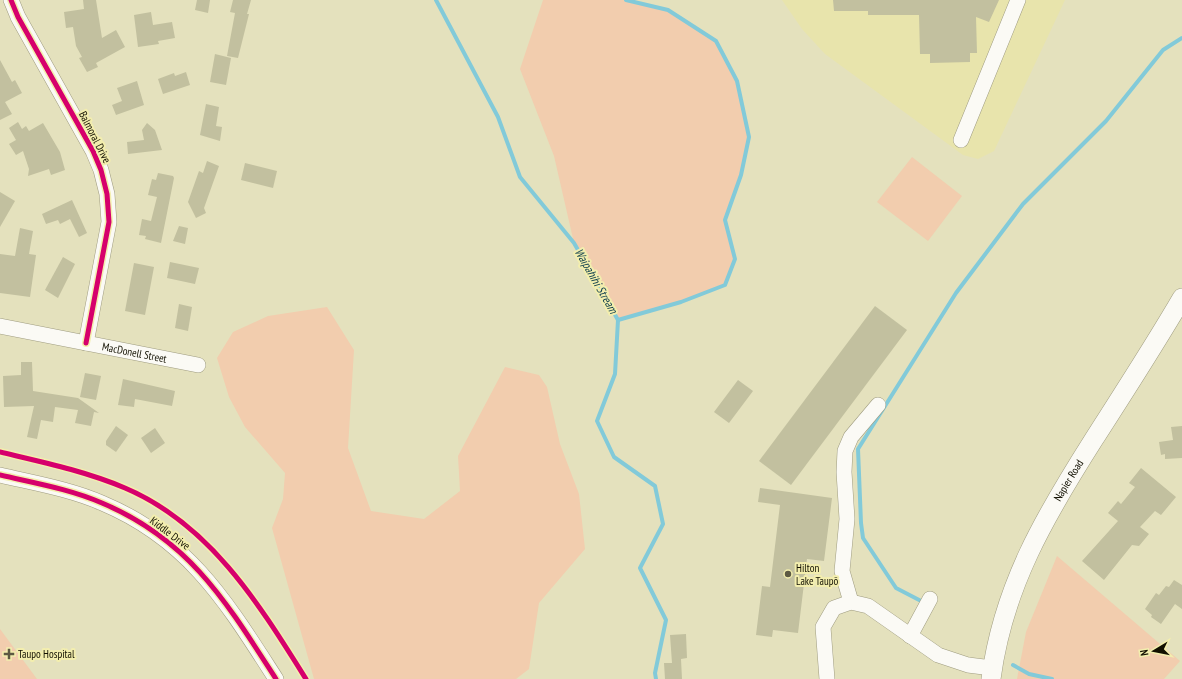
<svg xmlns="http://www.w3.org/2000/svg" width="1182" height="679" font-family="'PT Sans Narrow',sans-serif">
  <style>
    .built { fill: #e8e4ac }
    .green { fill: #f2cdae }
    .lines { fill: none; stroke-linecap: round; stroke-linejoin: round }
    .stream { stroke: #82cad9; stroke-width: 4 }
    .building { fill: #c2c09f }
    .minor-casing { stroke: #9f9c80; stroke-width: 16 }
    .major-casing { stroke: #9f9c80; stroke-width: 20 }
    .minor { stroke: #fbfaf5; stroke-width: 15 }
    .major { stroke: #fbfaf5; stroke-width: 19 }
    .cycleway-casing { stroke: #f3eeae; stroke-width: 8 }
    .cycleway { stroke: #d6006c; stroke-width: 5 }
    .poi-dot { fill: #5c5942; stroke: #f3eeae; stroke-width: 1.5 }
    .labels { text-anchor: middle; stroke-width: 4; stroke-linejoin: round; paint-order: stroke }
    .street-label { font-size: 11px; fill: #121000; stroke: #f3eeae }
    .poi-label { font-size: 11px; fill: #121000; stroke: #f3eeae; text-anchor: start }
    .water-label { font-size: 12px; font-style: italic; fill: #0c3c4b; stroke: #f3eeae }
  </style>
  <rect width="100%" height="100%" fill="#e4e1bd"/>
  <path class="built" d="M782,0H1065L994,151L978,159L963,155L825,54L802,29Z"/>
  <g class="green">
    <path d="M543,0H626L668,10L716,41L737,81L749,137L741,175L725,220L735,259L725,285L681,302L618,320L574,243L554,156L520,69Z"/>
    <path d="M912,157L962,196L928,241L877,202Z"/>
    <path d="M327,307L354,350L348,448L371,511L424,519L460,491L458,456L505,367L539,375L547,387L560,444L579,494L585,549L539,603L529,669L516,679H314L272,528L283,499L285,473L245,427L229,397L217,358L233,332L268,316Z"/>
    <path d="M1057,556L1180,661L1164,679H1017L1026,632Z"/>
    <path d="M0,629L37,679H0Z"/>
  </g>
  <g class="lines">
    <g class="stream">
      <path d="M436,0L498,117L520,177L574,243L618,320L615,374L597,421L614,457L655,486L663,524L640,568L666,620L655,673L656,679"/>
      <path d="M618,320L681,302L725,285L735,259L725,220L741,175L749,137L737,81L716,41L668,10L626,0"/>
      <path d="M923,602L896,588L863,538L861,523L858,449L956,293L1023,204L1106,121L1163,50L1182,38"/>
      <path d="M1013,665L1029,674L1052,679"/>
    </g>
  </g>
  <g class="building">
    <path d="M83,0H96L102,38L116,30L125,47L96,63L98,67L87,72L79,58L82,57L76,46L73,27L66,28L64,12L84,9Z"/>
    <path d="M197,0H210L208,13L195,10Z"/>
    <path d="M233,0H251L247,14H249L238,58L227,56L235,13L230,12Z"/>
    <path d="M833,0H999L989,22L976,17L977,53H970V62L930,63V54H920L919,15H868V11H834Z"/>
    <path d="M151,12L153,25L172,22L175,38L158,41L159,44L138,47L134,15Z"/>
    <path d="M215,54L231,58L226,85L210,82Z"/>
    <path d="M0,60L12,82L15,80L22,93L5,102L12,114L0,120Z"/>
    <path d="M186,72L190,85L163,94L158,79L174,73L175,76Z"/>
    <path d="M137,81L144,105L116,115L112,105L122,101L117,88Z"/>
    <path d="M206,104L219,107L216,126L222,127L220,141L200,135Z"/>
    <path d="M18,122L22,129L26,126L29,131L43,123L60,152L65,170L51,175L49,169L28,176L29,169L23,151L16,155L9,144L16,140L9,128Z"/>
    <path d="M147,123L155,130L162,150L128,154L127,142L144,140L142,130Z"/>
    <path d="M207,161L219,166L204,208L206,213L196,218L188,202L199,171L203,173Z"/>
    <path d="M245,163L277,171L273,188L241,180Z"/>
    <path d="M158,173L173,176L174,178L161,243L145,239L146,236L139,235L142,219L151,221L157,197L148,195L152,179L156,180Z"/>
    <path d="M0,192L15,201L0,227Z"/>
    <path d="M72,200L87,233L79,237L70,219L60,224L58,220L46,224L42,214Z"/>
    <path d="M179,226L188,228L185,244L173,241Z"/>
    <path d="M20,228L33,231L29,254L36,255L30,297L0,293V254L15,256Z"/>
    <path d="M63,257L75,264L58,298L45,290Z"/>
    <path d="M170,262L199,268L195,284L167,278Z"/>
    <path d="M134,263L154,267L145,315L125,311Z"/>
    <path d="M179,304L192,307L188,331L175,328Z"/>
    <path d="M875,306L907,330L791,485L759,461Z"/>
    <path d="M21,362H32L33,391L78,398L99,413L94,412L91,426L75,423L78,410L55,407L53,422L41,420L37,439L27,437L34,406L4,407L3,376L21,375Z"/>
    <path d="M85,373L101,376L96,400L80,397Z"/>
    <path d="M123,379L175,391L172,406L135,399L134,407L118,405Z"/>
    <path d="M738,380L753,391L729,423L714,412Z"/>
    <path d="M116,426L128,435L116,452L106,445V441Z"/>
    <path d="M1182,426V458L1165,459V454L1161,455L1159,442L1173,440L1171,427Z"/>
    <path d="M155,428L165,443L151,453L141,438Z"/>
    <path d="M1141,468L1176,497L1161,515L1155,511L1140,527L1149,534L1139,546L1132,545L1104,580L1082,561L1118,521L1108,513L1118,501L1121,504L1135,487L1129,483Z"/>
    <path d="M760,488L832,498L824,561L807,559L798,633L773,630L772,637L756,635L762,586L770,587L780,505L758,502Z"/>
    <path d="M1174,580L1182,585V609L1175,604L1161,624L1151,617L1152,615L1145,609L1156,593L1159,595L1166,586L1169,587Z"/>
    <path d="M686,634L687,658L681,659L682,679H665L664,663H672L670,635Z"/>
  </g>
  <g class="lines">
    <defs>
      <g id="minor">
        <path d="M11,0L18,17L93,151L101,170L107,194L109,222L86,343"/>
        <path d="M961,140L1018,0"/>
        <path id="s1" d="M0,326L198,365"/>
        <path d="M0,475C34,483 70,489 102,503C190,540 227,603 276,679"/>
        <path d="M851,602L842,571L847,519L844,472L845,451L851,437L878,405"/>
        <path d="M910,636L930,599"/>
        <path d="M827,679L823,627L834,608L851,602L868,606L938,655L968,665L992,668"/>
      </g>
      <g id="major">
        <path id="s2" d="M991,679C1003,587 1045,516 1094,439C1124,392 1154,346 1182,298"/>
      </g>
    </defs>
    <use href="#minor" class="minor-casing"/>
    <use href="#major" class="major-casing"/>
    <use href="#minor" class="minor"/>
    <use href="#major" class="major"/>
    <defs>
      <g id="cycleway">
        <path d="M11,0L18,17L93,151L101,170L107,194L109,222L86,343"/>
        <path d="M0,452C42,462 85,471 125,488C210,524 259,604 306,679"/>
        <path d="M0,475C34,483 70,489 102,503C190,540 227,603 276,679"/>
      </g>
    </defs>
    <use href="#cycleway" class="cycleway-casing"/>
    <use href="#cycleway" class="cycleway"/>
  </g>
  <g class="poi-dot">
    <circle cx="788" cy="574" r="4"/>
    <path d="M7 648h4v4h4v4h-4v4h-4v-4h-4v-4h4z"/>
  </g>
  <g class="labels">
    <g class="street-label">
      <text transform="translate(95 137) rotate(63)" y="4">Balmoral Drive</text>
      <text dy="4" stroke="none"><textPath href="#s1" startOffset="137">MacDonell Street</textPath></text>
      <text dy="4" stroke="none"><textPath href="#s2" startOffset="215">Napier Road</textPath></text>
      <text transform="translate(170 533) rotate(37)" y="4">Kiddle Drive</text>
    </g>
    <g class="poi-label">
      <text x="796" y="572">Hilton<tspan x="796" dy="13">Lake Taupō</tspan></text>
      <text x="18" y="658">Taupo Hospital</text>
    </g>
    <g class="water-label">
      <text transform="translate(596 281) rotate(60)" y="4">Waipahihi Stream</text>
    </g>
  </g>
  <g transform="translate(1154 651) rotate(260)" stroke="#f3eeae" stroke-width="3" paint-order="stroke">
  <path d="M0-3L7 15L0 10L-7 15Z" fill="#121000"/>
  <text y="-6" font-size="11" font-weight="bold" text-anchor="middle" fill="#121000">N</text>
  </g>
</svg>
